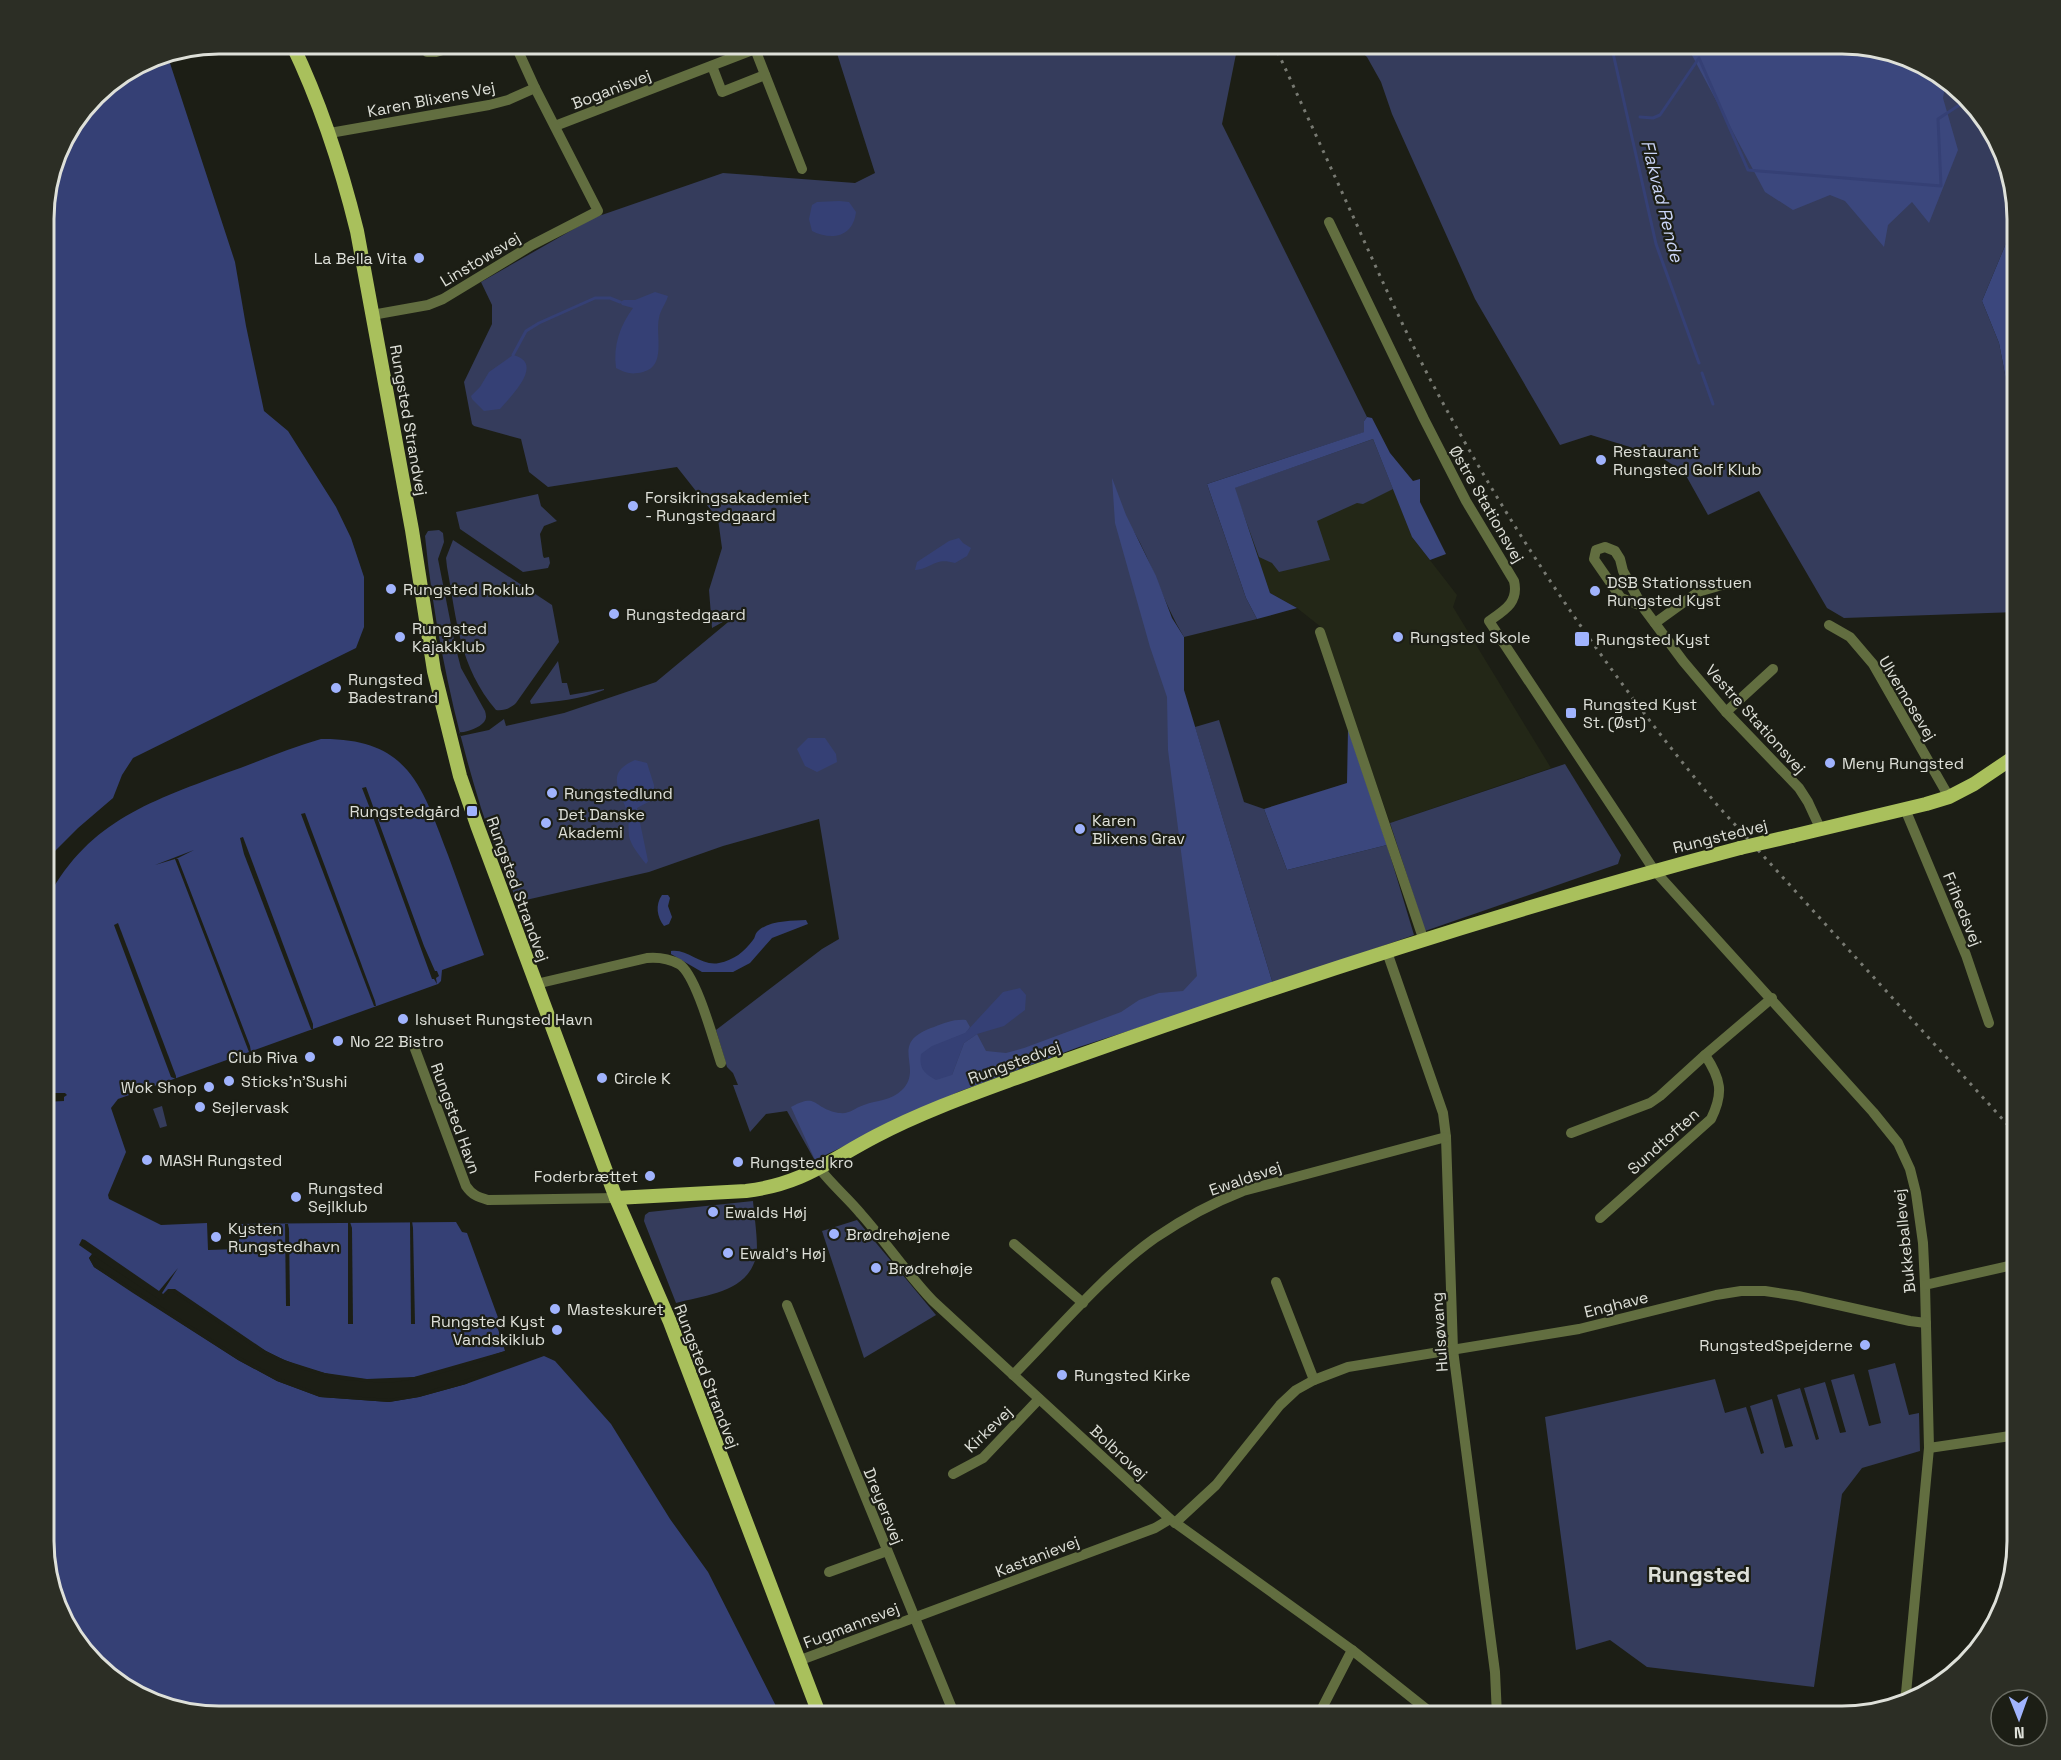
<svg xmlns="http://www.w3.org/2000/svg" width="2061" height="1760" font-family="'Space Grotesk',sans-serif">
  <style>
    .built { fill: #232717 }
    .green { fill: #353c5c }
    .forest { fill: #3b477d }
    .water { fill: #354075 }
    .pier { fill: #1c1e15 }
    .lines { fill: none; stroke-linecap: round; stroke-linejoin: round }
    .stream { stroke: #354075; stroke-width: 3 }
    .minor { stroke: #626e40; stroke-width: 10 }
    .major { stroke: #a9c05c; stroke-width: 14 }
    .rail { stroke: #787a72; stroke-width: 3; stroke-dasharray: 3 6; stroke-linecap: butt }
    .major-bridge { stroke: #a9c05c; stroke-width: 14 }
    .poi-dot { fill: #a0b3fd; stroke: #1c1e15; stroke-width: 2 }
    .labels { text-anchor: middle; stroke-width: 4.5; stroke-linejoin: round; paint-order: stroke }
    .street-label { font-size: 16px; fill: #dee0d9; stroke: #1c1e15 }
    .poi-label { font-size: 16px; fill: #dee0d9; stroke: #1c1e15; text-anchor: start }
    .water-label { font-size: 18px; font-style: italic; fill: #cad4f6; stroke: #1c1e15 }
    .district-label { font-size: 22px; font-weight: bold; fill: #dee0d9; stroke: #1c1e15 }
    .rim { fill: none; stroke: #dee0d9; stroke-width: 3 }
  </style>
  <rect width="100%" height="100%" fill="#1c1e15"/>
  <path class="built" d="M1374,438L1412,537L1457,595L1453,607L1551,768L1390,823L1321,627L1297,608L1270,593L1234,487Z"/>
  <g class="green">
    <path d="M834,44H1238L1222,124L1367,417L1364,421L1365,432L1207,484L1246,598L1257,619L1184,637C1163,603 1153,564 1133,530L1265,976L1005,1067L832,1147L814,1159L787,1111L766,1114L750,1132L733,1085H738L733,1073L727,1067L716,1030L822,949L839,939L819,819L723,846L649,872L517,902C505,871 491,840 481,808C454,721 434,628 425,536L428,531L439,530L443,533L444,542L438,559L455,645L461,668L485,711C486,715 487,718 484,722C479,728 466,733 459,732L461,736L489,730L504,719L506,726L564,713L656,682L739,613L712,628L709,590L722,548L718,519L677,467L548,487L529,472L521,439L474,426L472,424L464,382L492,324V305L481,282L593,218L723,173L855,183L875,173Z"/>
    <path d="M1353,44H1842L1909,57L1958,87L2004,152L2017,217L1982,301L1999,343L2017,437V612L1844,618L1827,608L1759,491L1708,515L1684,472L1659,456L1591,435L1560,445L1475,299L1392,114L1381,82L1367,57Z"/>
    <path d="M1373,439L1393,489L1363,504L1357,503L1317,521L1330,560L1279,572L1272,563L1259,557L1234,488Z"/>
    <path d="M538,494L541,506L557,521L544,526L540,534L543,556L544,558L549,557L550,563L548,568L523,572L460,529L456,512Z"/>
    <path d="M453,540L552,605L559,642L516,703C511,708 504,711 496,710C459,666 457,621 447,567L446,558Z"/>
    <path d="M558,661L562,683H567L570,695L604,689V690C580,700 556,701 531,704L530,701Z"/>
    <path d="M1219,720L1244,802L1264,809L1287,870L1387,845L1414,935L1273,984L1195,727Z"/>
    <path d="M1565,764L1621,855L1618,864L1425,931L1390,823Z"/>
    <path d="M162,1106L167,1126L160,1128L153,1109Z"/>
    <path d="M753,1201C754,1215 759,1245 756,1257C747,1293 705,1295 676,1303L644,1221L645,1215L649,1212Z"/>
    <path d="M857,1220L936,1315L864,1358L822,1231Z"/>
    <path d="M1895,1363L1909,1415L1919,1413L1920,1451L1862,1468L1842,1494L1814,1687L1647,1667L1610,1640L1576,1650L1545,1417L1715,1379L1725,1413L1746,1407L1761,1454L1764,1453L1750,1406L1772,1399L1785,1448L1793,1446L1777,1395L1800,1388L1816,1440L1819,1439L1804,1388L1825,1382L1840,1433L1846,1432L1831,1380L1854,1374L1869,1426L1881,1423L1868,1370Z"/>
  </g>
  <g class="forest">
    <path d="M1686,44H1842L1909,57L1946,80L1943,98L1958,150L1929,223L1912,202L1888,225L1884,247L1845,201L1830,195L1793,210L1765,192Z"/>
    <path d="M2017,217V437L1999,343L1982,301Z"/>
    <path d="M1367,417L1372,418L1390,453L1413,481L1420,479V502L1446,554L1430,560L1412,537L1373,439L1235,488L1270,593L1297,608L1257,619L1246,598L1207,484L1364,432V421Z"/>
    <path d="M1112,478L1126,515L1156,576L1172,618L1184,637V690L1273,984L1079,1047L958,1092L815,1160L791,1107C817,1093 812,1106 834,1112C849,1116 852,1109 864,1105C877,1100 891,1101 902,1090C925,1067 886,1043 934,1027C945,1023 954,1019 966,1020L970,1027L966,1033L951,1039L952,1075L964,1043L977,1034L986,1051L1006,1053L1024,1048L1121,1012L1139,1000L1159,993L1183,991L1197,976L1168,750L1167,697L1150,647L1115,523Z"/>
    <path d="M1348,729L1387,845L1287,870L1264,809L1347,783Z"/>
  </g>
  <g class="water">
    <path d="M167,54L235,262L246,326L264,411L288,431L336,507L351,538L364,577V627L356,648L133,758L122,775L113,798L78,828L51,855L44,865V207L62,141L103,87L152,57Z"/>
    <path d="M839,201L849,202L856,212C853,237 832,241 812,231L809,219L812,205L817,202Z"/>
    <path d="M655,292L668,296C666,303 660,311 659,318C655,335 667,366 643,372C631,375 626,373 616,368C613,345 620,326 633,308L622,305L620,302L624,300H635Z"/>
    <path d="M513,355C546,363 510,397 500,409L484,411L472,399L471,396L480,387L489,372Z"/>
    <path d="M959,538L963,543L971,548L967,556L955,563C934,557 934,568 915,570L917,562L949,541Z"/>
    <path d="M808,738H825L836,754L837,762L817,772L805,766L797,749Z"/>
    <path d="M321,739C408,738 421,784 448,855C460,888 472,921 484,955L442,970L441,981L438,984L118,1099L111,1108L126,1152L108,1195L109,1199L161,1225L207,1223L208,1250L239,1249V1224L456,1222L462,1232L467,1233L500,1323L497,1326L505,1351C480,1359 455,1368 430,1374C376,1387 315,1377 266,1351C234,1334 204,1311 175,1290L171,1289L161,1297L94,1252L89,1258L94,1267L238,1360L277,1381L320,1397L389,1402L419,1397L466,1384L544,1356L555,1361L611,1424L670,1519L708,1572L781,1716H219L152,1703L103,1673L61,1618L44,1552V1102L64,1101V1097L67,1095L65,1093H44V905C85,823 146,803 226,773C258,762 289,748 321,739Z"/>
    <path d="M635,760L647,763L654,785V799L637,808L648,861L646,864C640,856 631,846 629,836C628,829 629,822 628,816C623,792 602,774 635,760Z"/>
    <path d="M662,895H668L670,898L668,906L672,917L669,924L664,926C657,917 655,905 662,895Z"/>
    <path d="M806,920L808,924L772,938L750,963L733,972H702L671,954V951C687,948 702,967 719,963C734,960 744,952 753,940C755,938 755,934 757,932C768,920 792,921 806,920Z"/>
    <path d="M1020,988L1026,995L1025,1010L1004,1026L977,1034L964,1043L952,1075L936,1080C923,1073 919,1068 921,1054L932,1046L965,1033L1003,992Z"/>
  </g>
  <g class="pier">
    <path d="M366,787L424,946L435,971H437L439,976L436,978L437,984L434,979H432L369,806L362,788Z"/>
    <path d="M305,813L375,1001L376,1006H374L307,830L301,814Z"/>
    <path d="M243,837L313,1024V1029H311L244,854L240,838Z"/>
    <path d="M194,850L176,859H178L250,1046L251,1052H249L175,859L155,865Z"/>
    <path d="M118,923L176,1076V1079L171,1077L114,925Z"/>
    <path d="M410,1221H412L413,1228L415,1324H411Z"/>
    <path d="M348,1222H350L352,1228L353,1324H348Z"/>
    <path d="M285,1224H288L289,1229L290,1306H286Z"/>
    <path d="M82,1239L85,1240L159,1291L178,1268L162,1293L163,1294L168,1289H175L266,1351L284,1360L325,1373L367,1379L414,1377L505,1351L506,1354L429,1377L388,1383L344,1380L304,1370L264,1354L173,1292H169L163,1300H160L94,1256L93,1259L96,1265L240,1357L279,1378L321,1394L389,1399L418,1394L487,1373L466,1384L419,1397L389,1402L320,1397L277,1381L238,1360L133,1293L94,1267L89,1258L92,1254L79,1245Z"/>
  </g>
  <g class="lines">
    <g class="stream">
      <path d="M1611,44L1656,244L1699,363"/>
      <path d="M1640,117L1653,118L1660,115L1699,58L1748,170L1941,186L1938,119L1967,100"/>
      <path d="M513,355L526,331L539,323L595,298H610L620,302"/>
      <path d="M1702,373L1713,404"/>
    </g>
    <g class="minor">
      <path d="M421,44L427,52H436L462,44"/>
      <path d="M712,66L722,92L765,75"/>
      <path d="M555,126L755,49L802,169"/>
      <path d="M330,133L489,105L508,100L535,88"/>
      <path d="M1329,222L1424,419L1466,501L1514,581C1519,602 1505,610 1489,621L1654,870L1873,1112L1898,1143L1910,1169L1916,1193L1923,1243L1925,1285L1929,1448L1905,1704"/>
      <path d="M372,315L428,305L443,299L532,245L598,211L535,88L515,44"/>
      <path d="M1642,606L1621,598L1594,559L1596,550L1605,547L1615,551L1620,559L1623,571L1642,606L1683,661L1726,712L1799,788L1808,802L1820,828"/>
      <path d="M1655,623L1698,592L1722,585L1742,584"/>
      <path d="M1829,625L1850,637L1873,664L1949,797"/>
      <path d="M1320,632L1424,941"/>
      <path d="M1726,712L1773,669"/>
      <path d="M1905,809L1966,955L1989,1023"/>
      <path d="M1387,952L1443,1113L1446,1137L1453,1350L1495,1672L1497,1716"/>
      <path d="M536,984L647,958C659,957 668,958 679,964C696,974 714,1042 721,1063"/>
      <path d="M415,1049L466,1186C472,1195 478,1197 488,1200L616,1198"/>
      <path d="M1571,1133L1650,1103L1660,1096L1705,1055"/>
      <path d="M820,1169C832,1185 848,1198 861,1214C886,1242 907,1274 933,1301L1170,1519L1352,1650L1435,1716"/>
      <path d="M1600,1218L1711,1119C1724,1093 1721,1079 1705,1055L1772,998"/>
      <path d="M1014,1244L1083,1303"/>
      <path d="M1276,1282L1314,1380"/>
      <path d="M1925,1285L2017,1264"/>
      <path d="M787,1305L955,1716"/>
      <path d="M1013,1375C1057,1331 1104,1274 1155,1238C1183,1219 1212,1203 1243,1191L1446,1137"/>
      <path d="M1929,1448L2017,1435"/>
      <path d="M953,1474L983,1458L1039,1399"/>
      <path d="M1175,1523L1216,1485L1280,1405L1296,1390L1314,1380L1348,1367L1579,1329L1716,1295L1741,1291H1765L1798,1296L1910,1321L1926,1323"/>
      <path d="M829,1572L887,1551"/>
      <path d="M798,1661L1155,1528L1170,1519"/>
      <path d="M1124,1716H1140"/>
      <path d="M1318,1716L1352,1650"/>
    </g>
    <g class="major">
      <path d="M292,44C321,104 341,166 357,231L412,530L434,671L460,776L477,825L616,1198L670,1322L820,1716"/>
      <path d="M1792,836L1926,804L1949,797L1974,784L2017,755"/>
      <path d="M616,1198L746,1191C803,1184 828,1161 876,1136C918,1114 964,1097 1008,1081C1249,994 1493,913 1740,848"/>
    </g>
    <path class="rail" d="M1274,44C1303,107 1332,170 1361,234C1383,283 1406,333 1431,381C1512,533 1608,674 1718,806L2017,1135"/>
    <path class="major-bridge" d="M1740,848L1792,836"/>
  </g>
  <g class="poi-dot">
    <circle cx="419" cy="258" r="6"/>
    <circle cx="1601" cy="460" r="6"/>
    <circle cx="633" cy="506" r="6"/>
    <circle cx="391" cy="589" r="6"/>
    <circle cx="1595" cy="591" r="6"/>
    <circle cx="614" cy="614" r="6"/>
    <circle cx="400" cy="637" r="6"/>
    <circle cx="1398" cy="637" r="6"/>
    <rect x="1574" y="631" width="16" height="16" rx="3"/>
    <circle cx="336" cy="688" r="6"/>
    <rect x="1565" y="707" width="12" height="12" rx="3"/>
    <circle cx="1830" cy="763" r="6"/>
    <circle cx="552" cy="793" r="6"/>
    <rect x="466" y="805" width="12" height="12" rx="3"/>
    <circle cx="546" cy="823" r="6"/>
    <circle cx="1080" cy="829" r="6"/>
    <circle cx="403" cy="1019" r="6"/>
    <circle cx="338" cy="1041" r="6"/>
    <circle cx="310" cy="1057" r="6"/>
    <circle cx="602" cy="1078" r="6"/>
    <circle cx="229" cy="1081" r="6"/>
    <circle cx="209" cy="1087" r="6"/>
    <circle cx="200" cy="1107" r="6"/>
    <circle cx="147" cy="1160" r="6"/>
    <circle cx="738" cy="1162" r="6"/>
    <circle cx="650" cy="1176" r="6"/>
    <circle cx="296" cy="1197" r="6"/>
    <circle cx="713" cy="1212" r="6"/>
    <circle cx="834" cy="1234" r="6"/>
    <circle cx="216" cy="1237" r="6"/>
    <circle cx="728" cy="1253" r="6"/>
    <circle cx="876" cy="1268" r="6"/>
    <circle cx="555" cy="1309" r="6"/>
    <circle cx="557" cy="1330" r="6"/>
    <circle cx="1865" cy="1345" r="6"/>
    <circle cx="1062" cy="1375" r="6"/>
  </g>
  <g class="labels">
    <g class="street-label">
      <text transform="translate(611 89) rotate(-21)" y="6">Boganisvej</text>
      <text transform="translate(431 99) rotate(-11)" y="6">Karen Blixens Vej</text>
      <text transform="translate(480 259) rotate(-31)" y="6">Linstowsvej</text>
      <text transform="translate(409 420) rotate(80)" y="6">Rungsted Strandvej</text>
      <text transform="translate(1487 504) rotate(60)" y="6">Østre Stationsvej</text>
      <text transform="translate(1908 698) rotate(59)" y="6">Ulvemosevej</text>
      <text transform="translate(1756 719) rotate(48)" y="6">Vestre Stationsvej</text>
      <text transform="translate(1720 836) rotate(-14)" y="6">Rungstedvej</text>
      <text transform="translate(518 889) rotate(70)" y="6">Rungsted Strandvej</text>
      <text transform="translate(1963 909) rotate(68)" y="6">Frihedsvej</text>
      <text transform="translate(1014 1062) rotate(-20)" y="6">Rungstedvej</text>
      <text transform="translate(456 1118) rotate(70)" y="6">Rungsted Havn</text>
      <text transform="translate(1663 1141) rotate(-42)" y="6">Sundtoften</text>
      <text transform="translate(1245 1178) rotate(-19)" y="6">Ewaldsvej</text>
      <text transform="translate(1904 1241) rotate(-96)" y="6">Bukkeballevej</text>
      <text transform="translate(1616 1304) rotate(-14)" y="6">Enghave</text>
      <text transform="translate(1439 1332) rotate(-94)" y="6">Hulsøvang</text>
      <text transform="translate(707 1376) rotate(69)" y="6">Rungsted Strandvej</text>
      <text transform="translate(988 1429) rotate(-44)" y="6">Kirkevej</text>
      <text transform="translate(1119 1452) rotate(43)" y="6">Bolbrovej</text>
      <text transform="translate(884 1506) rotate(68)" y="6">Dreyersvej</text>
      <text transform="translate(1037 1556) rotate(-21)" y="6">Kastanievej</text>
      <text transform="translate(851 1625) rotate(-21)" y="6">Fugmannsvej</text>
    </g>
    <g class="poi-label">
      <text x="407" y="264" text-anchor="end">La Bella Vita</text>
      <text x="1613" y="457">Restaurant<tspan x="1613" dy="18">Rungsted Golf Klub</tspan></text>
      <text x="645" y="503">Forsikringsakademiet<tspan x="645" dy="18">- Rungstedgaard</tspan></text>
      <text x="1607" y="588">DSB Stationsstuen<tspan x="1607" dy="18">Rungsted Kyst</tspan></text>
      <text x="403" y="595">Rungsted Roklub</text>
      <text x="626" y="620">Rungstedgaard</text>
      <text x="412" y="634">Rungsted<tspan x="412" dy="18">Kajakklub</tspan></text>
      <text x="1410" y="643">Rungsted Skole</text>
      <text x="1596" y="645">Rungsted Kyst</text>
      <text x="348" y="685">Rungsted<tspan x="348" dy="18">Badestrand</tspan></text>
      <text x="1583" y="710">Rungsted Kyst<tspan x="1583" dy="18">St. (Øst)</tspan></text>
      <text x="1842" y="769">Meny Rungsted</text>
      <text x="564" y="799">Rungstedlund</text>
      <text x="460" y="817" text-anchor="end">Rungstedgård</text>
      <text x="558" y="820">Det Danske<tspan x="558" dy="18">Akademi</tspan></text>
      <text x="1092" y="826">Karen<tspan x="1092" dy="18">Blixens Grav</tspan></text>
      <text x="415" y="1025">Ishuset Rungsted Havn</text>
      <text x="350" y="1047">No 22 Bistro</text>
      <text x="298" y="1063" text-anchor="end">Club Riva</text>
      <text x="614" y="1084">Circle K</text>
      <text x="241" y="1087">Sticks'n'Sushi</text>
      <text x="197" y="1093" text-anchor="end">Wok Shop</text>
      <text x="212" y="1113">Sejlervask</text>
      <text x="159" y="1166">MASH Rungsted</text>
      <text x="750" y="1168">Rungsted kro</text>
      <text x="638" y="1182" text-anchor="end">Foderbrættet</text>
      <text x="308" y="1194">Rungsted<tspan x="308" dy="18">Sejlklub</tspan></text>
      <text x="725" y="1218">Ewalds Høj</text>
      <text x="228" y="1234">Kysten<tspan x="228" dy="18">Rungstedhavn</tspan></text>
      <text x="846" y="1240">Brødrehøjene</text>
      <text x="740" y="1259">Ewald's Høj</text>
      <text x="888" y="1274">Brødrehøje</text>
      <text x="567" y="1315">Masteskuret</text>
      <text x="545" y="1327" text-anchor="end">Rungsted Kyst<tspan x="545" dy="18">Vandskiklub</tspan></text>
      <text x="1853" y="1351" text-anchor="end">RungstedSpejderne</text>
      <text x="1074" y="1381">Rungsted Kirke</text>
    </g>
    <g class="water-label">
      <text transform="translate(1662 201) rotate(76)" y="6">Flakvad Rende</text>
    </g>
    <g class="district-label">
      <text x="1699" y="1582">Rungsted</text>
    </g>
  </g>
  <path d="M0 0H2061V1760H0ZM219 54H1842A165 165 0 0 1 2007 219V1541A165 165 0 0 1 1842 1706H219A165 165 0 0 1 54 1541V219A165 165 0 0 1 219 54Z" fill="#2c2e25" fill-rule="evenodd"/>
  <path class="rim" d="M219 54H1842A165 165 0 0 1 2007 219V1541A165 165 0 0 1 1842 1706H219A165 165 0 0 1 54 1541V219A165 165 0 0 1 219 54Z"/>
  <g transform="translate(2019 1718) rotate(179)"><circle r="28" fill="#1c1e15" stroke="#6a6c63" stroke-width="1.5"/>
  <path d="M0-4.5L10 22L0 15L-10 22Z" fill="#a0b3fd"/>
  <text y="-9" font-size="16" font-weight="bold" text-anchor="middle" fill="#dee0d9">N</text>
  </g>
</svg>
